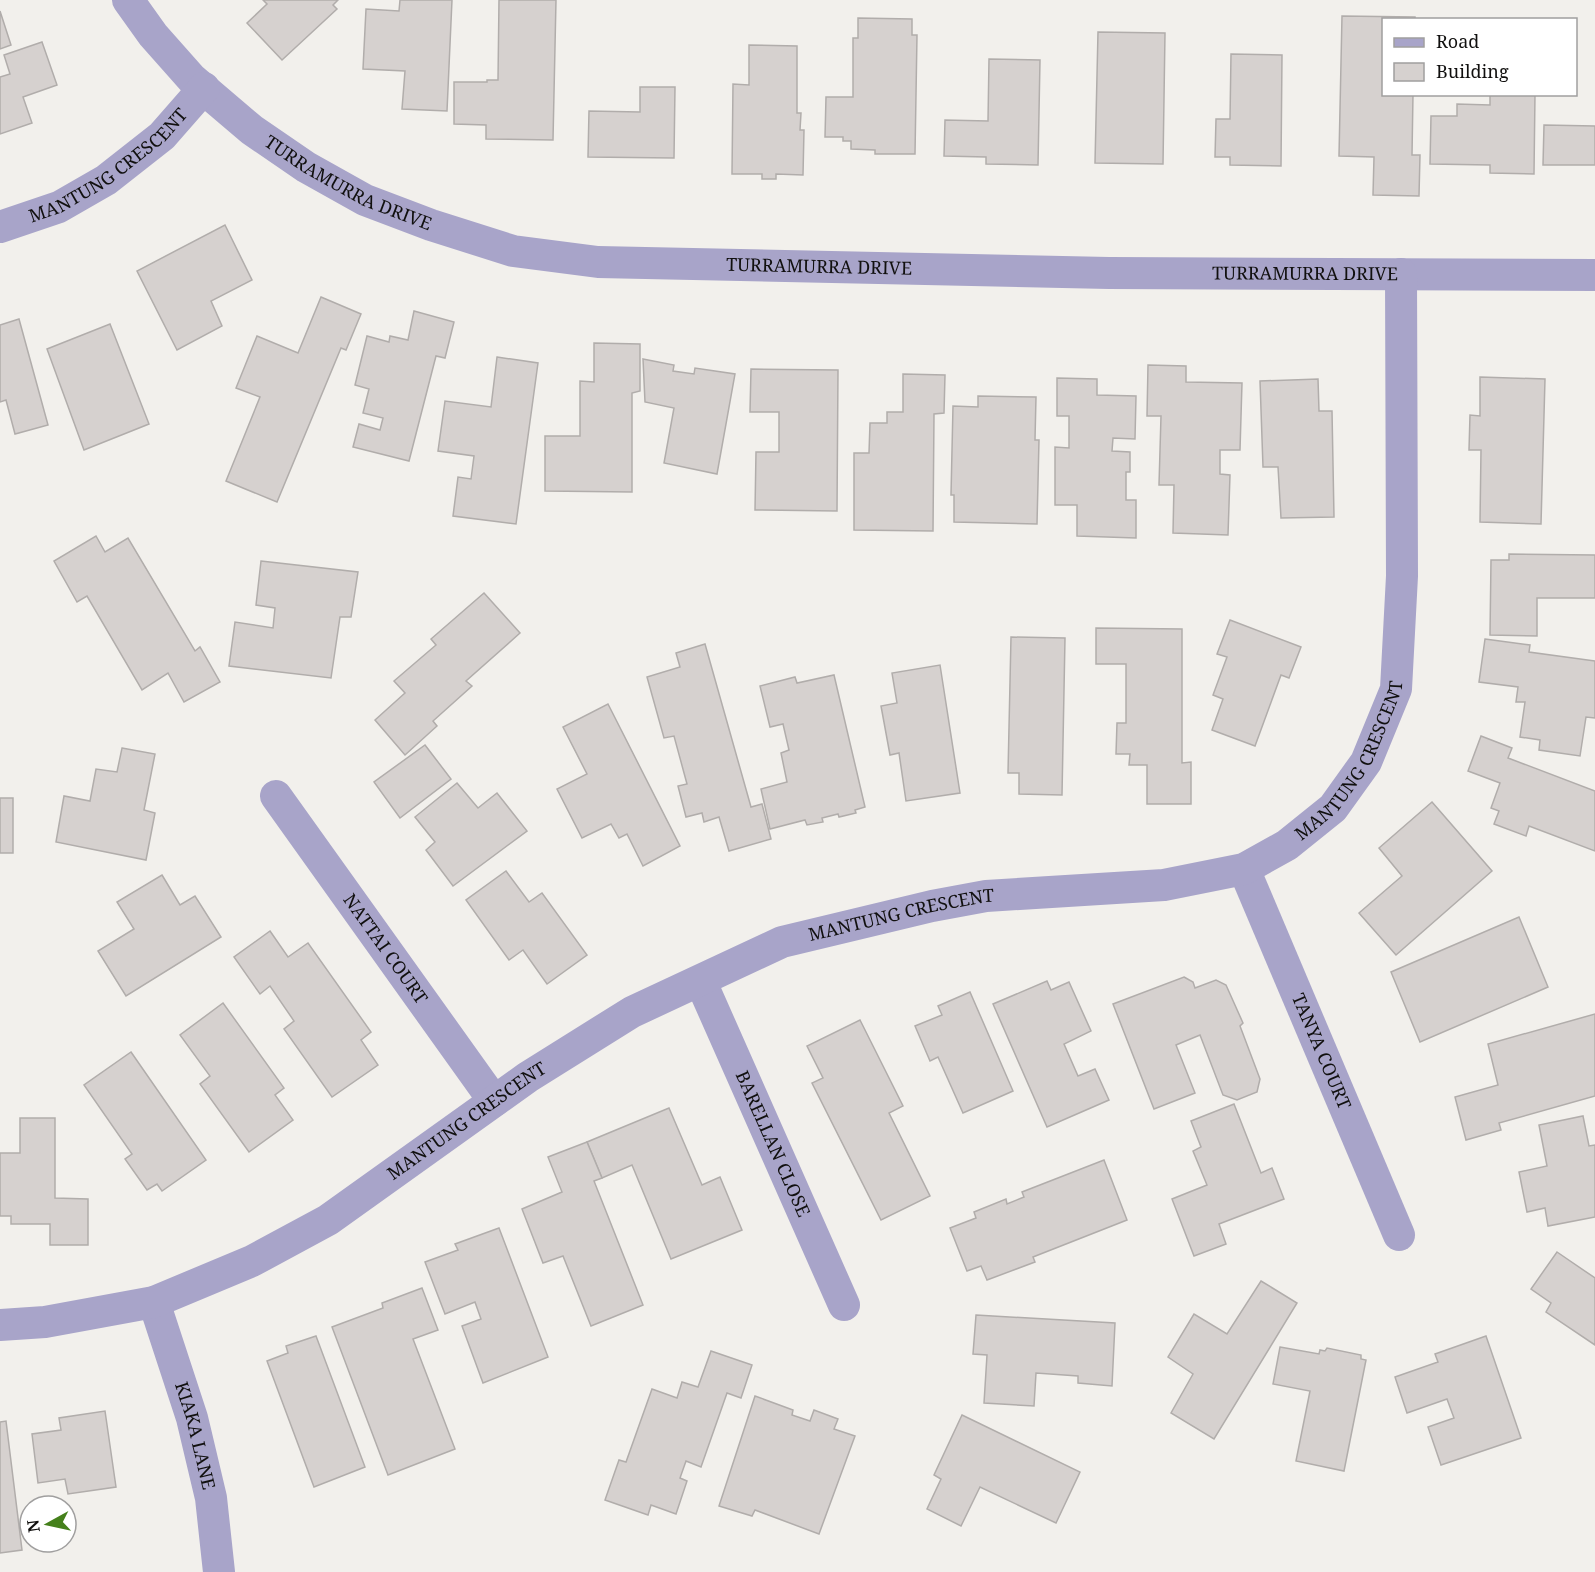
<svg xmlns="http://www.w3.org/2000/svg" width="1595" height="1572" font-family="'Noto Serif',serif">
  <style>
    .building { fill: #d6d1cf; stroke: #b1adab; stroke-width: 1.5 }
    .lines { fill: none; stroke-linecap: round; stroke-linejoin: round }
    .minor { stroke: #a8a4c9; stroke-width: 32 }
    .labels { text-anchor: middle; stroke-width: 4.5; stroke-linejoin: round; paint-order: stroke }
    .street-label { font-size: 18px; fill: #11100f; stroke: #fff }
  </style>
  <rect width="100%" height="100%" fill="#f2f0ec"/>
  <g class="building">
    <path d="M263,0H338L333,5L337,9L282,60L247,23L267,4Z"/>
    <path d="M400,0H452L447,111L402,109L405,71L363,69L366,9L399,11Z"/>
    <path d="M499,0H556L553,140L486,139V125L454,124V82H487V80H498Z"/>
    <path d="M0,11L11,45L0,49Z"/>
    <path d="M1342,16L1415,17V20H1384V94H1413L1412,155H1420L1419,196L1373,195L1374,157L1339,156Z"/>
    <path d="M858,18L912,19V35H917L915,154H875V150L851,149V141H843V137H825L826,97H853V38H858Z"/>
    <path d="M1098,32L1165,33L1163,164L1095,163Z"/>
    <path d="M42,42L57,85L23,97L32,123L0,134V77L10,74L4,55Z"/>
    <path d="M749,45L797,46V113H801L800,130H804L803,175L776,174V179H762V174H732L733,84L749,85Z"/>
    <path d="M1231,54L1282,55L1281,166L1230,165V157H1215L1216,119H1230Z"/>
    <path d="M989,59L1040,60L1038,165L986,164V157L944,156L945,120L988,121Z"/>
    <path d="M640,87H675L674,158L588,157L589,111L640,112Z"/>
    <path d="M1490,94H1535L1534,174L1490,173V165L1430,164L1431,116H1457V104L1490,105Z"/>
    <path d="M1544,125L1595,126V165H1543Z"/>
    <path d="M225,225L252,280L211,301L222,326L177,350L137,271Z"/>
    <path d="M321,297L361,314L346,350L341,348L277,502L226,481L260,397L236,388L257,336L298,353Z"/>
    <path d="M414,311L454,322L445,358L436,356L409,461L353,447L359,424L380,430L383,418L363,413L369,389L355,385L367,336L389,342L390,336L408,340Z"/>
    <path d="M19,319L48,425L15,434L6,400L0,402V325Z"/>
    <path d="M110,324L149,424L84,450L47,349Z"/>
    <path d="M594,343L640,344V391L632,393V492L545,491V436H580V381L594,382Z"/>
    <path d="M497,357L538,363L516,524L453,516L458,477L471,479L474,456L438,451L445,401L491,407Z"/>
    <path d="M643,359L674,365L673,371L694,374L695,368L735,374L717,474L664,463L674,408L645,402Z"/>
    <path d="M1148,365L1186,366V382L1242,383L1240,450H1220V474L1230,475L1228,535L1173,533L1174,485H1159L1161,416H1147Z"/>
    <path d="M751,369L838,370L837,511L755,510L756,452H779V412H750Z"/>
    <path d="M903,374L945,375L944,413L934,414L933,531L854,530V453H869L870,423H887V412H903Z"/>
    <path d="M1480,377L1545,379L1541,524L1480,522L1481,450H1469L1470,415L1480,416Z"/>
    <path d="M1057,378L1097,379V395L1136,396L1135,439L1113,438L1112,451L1130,452V472H1126V500H1136V538L1077,536V505H1055V447L1069,448V416H1057Z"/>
    <path d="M1318,379L1319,411H1332L1334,517L1281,518L1278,467H1263L1260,381Z"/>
    <path d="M978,396L1036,397L1035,440H1039L1037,524L954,522V495H951L953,406L978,407Z"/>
    <path d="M96,536L105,552L128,538L195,651L200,647L220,682L184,702L168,673L142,690L87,596L77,602L54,561Z"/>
    <path d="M1509,554L1595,555V598H1537V636L1490,635L1491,560H1509Z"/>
    <path d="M261,561L358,572L351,617H340L331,678L229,666L235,622L273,628L275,608L256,605Z"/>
    <path d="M484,593L520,633L466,681L472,686L433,721L437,726L405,755L375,720L405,693L394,681L436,645L431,639Z"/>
    <path d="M1230,620L1301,647L1289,678L1281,675L1255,746L1212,730L1223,699L1213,695L1227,657L1217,654Z"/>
    <path d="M1096,628L1182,629V763L1191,762V804H1147V765H1129L1130,754H1116L1117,723H1126V664H1096Z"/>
    <path d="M1011,637L1065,638L1062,795L1019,794V773H1008Z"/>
    <path d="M1485,639L1530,645L1529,652L1595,661V718L1586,717L1580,756L1539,750L1540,740L1520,737L1525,702H1516L1518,687L1479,682Z"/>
    <path d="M705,644L751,807L762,804L771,839L729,851L719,817L704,822L702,813L686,817L678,786L687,784L674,736L664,738L647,677L680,667L676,653Z"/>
    <path d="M940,665L960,793L906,801L899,753L890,755L881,706L897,703L892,673Z"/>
    <path d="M834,675L865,807L855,810L856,813L839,817L838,814L822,818L823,822L807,825L805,820L770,829L761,789L787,782L781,753L789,750L783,724L770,727L760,686L795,677L797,683Z"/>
    <path d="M608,704L680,846L643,866L627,834L619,838L611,824L582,838L557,789L587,774L563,727Z"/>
    <path d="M1481,736L1512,748L1508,758L1595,791V851L1529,826L1526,836L1494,824L1499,811L1491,808L1500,783L1468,771Z"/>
    <path d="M425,745L451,779L400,818L374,782Z"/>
    <path d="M122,748L155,754L144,810L155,813L146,860L56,842L64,796L90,801L96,769L117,772Z"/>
    <path d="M457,783L478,808L497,793L527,831L453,886L426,850L435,842L415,817Z"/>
    <rect x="0" y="798" width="13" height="55"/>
    <path d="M1432,802L1492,871L1396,955L1359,913L1402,876L1379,848Z"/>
    <path d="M506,871L529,902L542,893L587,955L547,984L523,950L509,960L466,900Z"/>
    <path d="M162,875L180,905L195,896L221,937L126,996L98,951L134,929L117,902Z"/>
    <path d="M1519,917L1548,987L1420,1042L1391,972Z"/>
    <path d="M270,931L288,957L308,943L371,1032L361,1040L378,1065L332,1097L284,1029L294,1021L270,986L260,994L234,957Z"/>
    <path d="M1184,977L1193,982L1195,988L1216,980L1226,985L1243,1023L1240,1026L1260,1079L1257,1092L1237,1100L1223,1095L1200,1035L1176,1045L1195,1093L1154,1109L1113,1004Z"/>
    <path d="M1047,981L1051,990L1069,982L1091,1031L1064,1044L1078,1076L1095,1069L1109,1100L1047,1127L993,1004Z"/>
    <path d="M970,992L1013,1091L963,1113L938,1057L930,1061L915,1026L942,1015L938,1006Z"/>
    <path d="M223,1003L284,1088L275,1095L293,1120L249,1152L200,1084L210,1076L180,1035Z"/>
    <path d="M1595,1014V1096L1499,1123L1501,1130L1466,1140L1455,1097L1498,1085L1488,1044Z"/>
    <path d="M860,1020L903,1106L889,1113L930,1196L881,1220L812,1083L823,1078L807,1046Z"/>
    <path d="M131,1052L206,1160L162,1191L157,1184L147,1190L125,1159L132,1154L84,1085Z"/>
    <path d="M1234,1104L1261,1173L1272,1168L1284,1199L1219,1224L1226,1244L1194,1256L1172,1199L1207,1185L1193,1151L1201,1147L1191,1121Z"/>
    <path d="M669,1108L702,1185L720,1177L742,1230L671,1259L632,1165L602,1178L587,1142Z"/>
    <path d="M1583,1116L1589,1146L1595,1145V1217L1548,1226L1545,1208L1527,1212L1519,1172L1547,1166L1539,1125Z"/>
    <path d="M20,1118H55V1198L88,1199V1245H50V1224H11V1216H0V1153H20Z"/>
    <path d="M587,1142L602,1178L594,1181L643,1305L591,1326L563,1256L543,1263L522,1209L562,1192L548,1157Z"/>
    <path d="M1104,1160L1127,1220L1033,1257L1035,1262L987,1280L981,1266L967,1271L950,1228L976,1218L974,1212L1006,1199L1007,1204L1024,1197L1022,1192Z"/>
    <path d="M499,1228L548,1357L483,1383L462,1326L481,1319L475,1302L445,1314L425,1262L458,1250L455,1244Z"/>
    <path d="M1557,1252L1595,1278V1345L1546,1312L1551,1303L1531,1289Z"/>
    <path d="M1261,1281L1297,1303L1214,1439L1171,1413L1193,1374L1168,1357L1194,1314L1227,1334Z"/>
    <path d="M422,1288L438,1330L413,1339L455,1449L388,1475L332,1327L383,1308L382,1303Z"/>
    <path d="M976,1315L1115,1323L1112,1386L1078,1383V1376L1036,1373L1034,1406L984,1403L987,1355L973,1354Z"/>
    <path d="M316,1336L365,1467L314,1487L267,1361L288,1353L286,1346Z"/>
    <path d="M1486,1336L1521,1438L1441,1465L1428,1427L1454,1418L1447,1399L1407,1413L1395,1377L1438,1362L1435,1354Z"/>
    <path d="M1280,1347L1319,1354L1320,1350L1325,1351L1327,1348L1361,1355V1359L1366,1360L1344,1471L1296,1461L1310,1391L1273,1384Z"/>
    <path d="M711,1351L752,1365L741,1398L727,1393L701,1467L686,1461L680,1478L687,1481L676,1514L651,1505L648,1515L605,1500L619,1460L626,1462L652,1389L677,1398L682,1382L698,1387Z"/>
    <path d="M755,1396L793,1410L792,1415L810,1421L814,1410L838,1419L834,1429L855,1436L819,1534L755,1510L752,1516L719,1506Z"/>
    <path d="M105,1411L116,1487L68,1494L65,1479L38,1483L32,1434L61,1430L59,1418Z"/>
    <path d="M962,1415L1080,1472L1056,1523L980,1487L961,1526L927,1509L941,1479L934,1475Z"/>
    <path d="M6,1421L22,1550L0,1553V1422Z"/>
  </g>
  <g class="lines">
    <g class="minor">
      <path id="s1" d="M128,0L153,35L192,79L252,130L306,167L365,200L431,225L513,251L598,262L1109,273L1595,275"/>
      <path id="s2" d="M0,227L59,207L106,180L162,136L204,88"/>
      <path id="s3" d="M276,796L494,1101"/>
      <path id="s4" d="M1244,869L1399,1235"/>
      <path id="s5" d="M701,982L844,1305"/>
      <path id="s6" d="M154,1302L192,1418L211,1498L219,1572"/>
      <path id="s7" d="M0,1325L45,1322L154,1302L252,1261L328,1220L528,1077L632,1012L782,942L932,906L986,896L1164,885L1244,869L1287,845L1333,808L1366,762L1396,689L1402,576L1401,274"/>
    </g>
  </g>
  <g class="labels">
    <g class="street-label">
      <text dy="6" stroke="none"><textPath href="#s2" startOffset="126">MANTUNG CRESCENT</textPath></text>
      <text dy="6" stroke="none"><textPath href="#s1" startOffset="291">TURRAMURRA DRIVE</textPath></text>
      <text dy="6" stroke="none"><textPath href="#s1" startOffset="777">TURRAMURRA DRIVE</textPath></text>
      <text dy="6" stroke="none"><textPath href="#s1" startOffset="1263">TURRAMURRA DRIVE</textPath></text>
      <text dy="6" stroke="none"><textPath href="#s7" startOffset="1509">MANTUNG CRESCENT</textPath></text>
      <text dy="6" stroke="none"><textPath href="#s7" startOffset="1005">MANTUNG CRESCENT</textPath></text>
      <text dy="6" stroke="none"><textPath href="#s3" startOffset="188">NATTAI COURT</textPath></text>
      <text dy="6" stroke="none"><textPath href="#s4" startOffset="198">TANYA COURT</textPath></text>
      <text dy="6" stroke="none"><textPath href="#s7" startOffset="519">MANTUNG CRESCENT</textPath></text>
      <text dy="6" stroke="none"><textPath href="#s5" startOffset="177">BARELLAN CLOSE</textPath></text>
      <text dy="6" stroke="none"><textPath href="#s6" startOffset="140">KIAKA LANE</textPath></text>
    </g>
  </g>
  <rect x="1382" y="18" width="195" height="78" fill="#ffffff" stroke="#a09f9f" stroke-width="1.5"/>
  <rect x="1394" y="38" width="30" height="9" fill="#a8a4c9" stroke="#a09f9f" stroke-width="1.5"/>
  <text x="1436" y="48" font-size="18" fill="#11100f">Road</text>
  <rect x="1394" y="63" width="30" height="18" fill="#d6d1cf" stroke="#a09f9f" stroke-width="1.5"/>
  <text x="1436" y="78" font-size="18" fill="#11100f">Building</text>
  <g transform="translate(48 1524) rotate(262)"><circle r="28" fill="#ffffff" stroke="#a09f9f" stroke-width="1.5"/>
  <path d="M0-4.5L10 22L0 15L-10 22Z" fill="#45801b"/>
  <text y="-9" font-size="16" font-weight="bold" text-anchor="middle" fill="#11100f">N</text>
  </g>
</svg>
